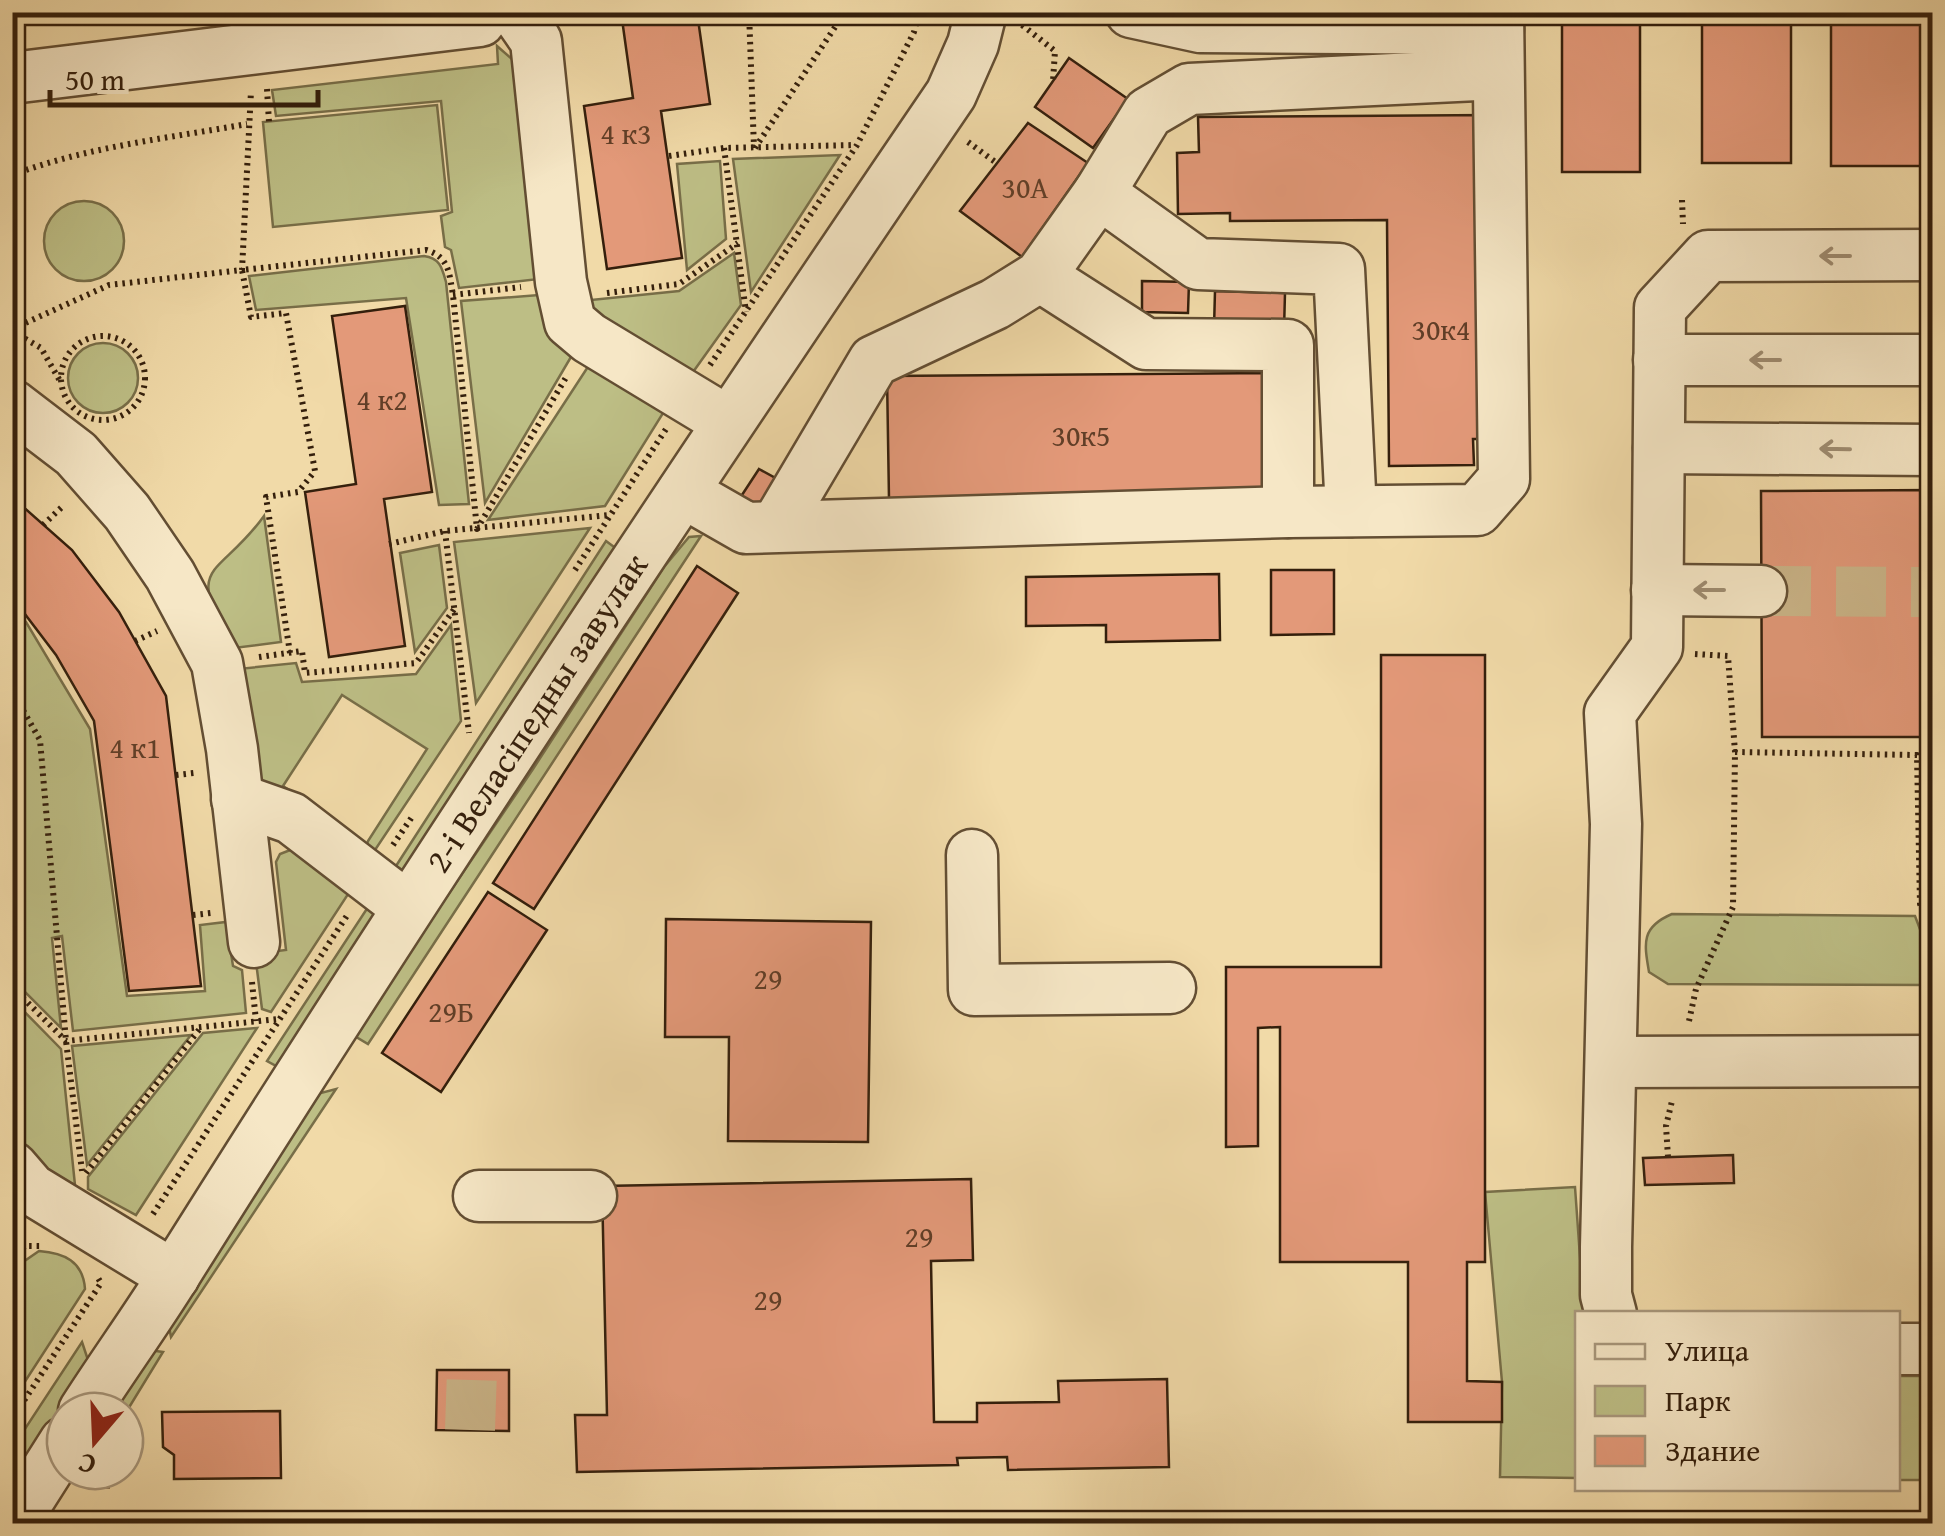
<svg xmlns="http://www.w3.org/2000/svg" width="1945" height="1536" font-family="'Gentium Book Plus',serif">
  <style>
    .green { fill: #bdbe85; stroke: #786e48; stroke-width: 2.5 }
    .building { fill: #e39979; stroke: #341f0c; stroke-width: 2.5 }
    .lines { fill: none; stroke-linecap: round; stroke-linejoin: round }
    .minor-tunnel { stroke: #cbb589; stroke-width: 50; stroke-dasharray: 50 25; stroke-linecap: butt }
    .minor-casing { stroke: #634e33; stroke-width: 55 }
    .path { stroke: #341f0c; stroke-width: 6; stroke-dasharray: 2.5 5; stroke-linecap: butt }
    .minor { stroke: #f6e7c6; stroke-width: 50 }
    .oneway { stroke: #9f8d72 }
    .labels { text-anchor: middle; stroke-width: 9; stroke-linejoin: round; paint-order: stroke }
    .number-label { font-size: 30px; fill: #603e27 }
    .street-label { font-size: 35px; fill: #341f0c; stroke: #f6e7c6 }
  </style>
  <rect width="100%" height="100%" fill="#f1daa8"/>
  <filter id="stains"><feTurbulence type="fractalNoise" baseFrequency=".002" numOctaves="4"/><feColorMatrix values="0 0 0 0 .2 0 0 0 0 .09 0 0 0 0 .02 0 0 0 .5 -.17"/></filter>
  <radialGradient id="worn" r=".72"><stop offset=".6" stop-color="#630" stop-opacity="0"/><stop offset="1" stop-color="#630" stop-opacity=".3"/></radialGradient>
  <g class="green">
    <path d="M497,46L521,67L539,279L459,288L451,250L445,247L441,216L452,212L441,101L276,116L272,90L498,64Z"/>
    <path d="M437,105L448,210L273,227L263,122Z"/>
    <path d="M840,155L751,292L733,159Z"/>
    <path d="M720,161L726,239L687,270L677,164Z"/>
    <circle cx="84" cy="241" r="40"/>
    <path d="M734,253L741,305L693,372L586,310L581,301L679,291Z"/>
    <path d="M424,256C440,258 442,268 446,282L469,504L439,505L406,298L256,310L249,276Z"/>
    <path d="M539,295L578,345L485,503L461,301Z"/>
    <circle cx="103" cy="378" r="35"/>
    <path d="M595,356L670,402L605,506L488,520Z"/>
    <path d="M264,516L281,642L234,648C182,560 218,580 264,516Z"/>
    <path d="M590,528L476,703L454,542Z"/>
    <path d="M701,536L368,1044L353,1035L533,769L664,567L689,537Z"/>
    <path d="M606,541L629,558L419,870H402L396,866Z"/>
    <path d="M439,545L447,608L415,652L400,553Z"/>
    <path d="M12,609L26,622L90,729L127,996L205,991L200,925L226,922L233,966L242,970L246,1013L73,1031L62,936L52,938L61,1028L13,980Z"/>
    <path d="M451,625L461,721L373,853L366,848L368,841L427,749L342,695L283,786L306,801L261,785L238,669L296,663L302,682L416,674Z"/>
    <path d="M298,847L356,882L271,1012L262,1009L255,954L286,950L276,862L280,854Z"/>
    <path d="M374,898L386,915L280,1068L267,1061Z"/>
    <path d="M1672,914L1915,916L1932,961V985L1668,984L1649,972C1644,943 1641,927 1672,914Z"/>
    <path d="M12,999L61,1049L75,1185L46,1173L13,1135Z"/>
    <path d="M257,1028L136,1215L88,1189V1177L203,1033Z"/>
    <path d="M191,1035L87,1165L72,1046Z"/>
    <path d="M336,1089L171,1337L167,1316L313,1095Z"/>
    <path d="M1575,1187L1584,1313L1578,1314L1577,1478L1500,1477L1502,1382L1485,1192Z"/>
    <path d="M39,1251C64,1253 83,1261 85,1289L13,1400V1269Z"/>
    <path d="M82,1342L92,1372L20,1485L13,1473V1447Z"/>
    <path d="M149,1350L163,1352L125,1414V1411H107Z"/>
    <rect x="1898" y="1376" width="34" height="104"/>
  </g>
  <g class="building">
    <path d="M621,12H697L710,104L661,111L682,258L607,269L584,106L633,98Z"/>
    <rect x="1562" y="12" width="78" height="160"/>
    <rect x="1702" y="12" width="89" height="151"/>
    <rect x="1831" y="12" width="95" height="154"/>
    <path d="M1069,58L1128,99L1093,148L1035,107Z"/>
    <path d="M1491,115L1494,439H1473L1474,465L1389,466L1387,220L1230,221V213L1178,214L1177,153L1199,152L1198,117Z"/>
    <path d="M1028,123L1088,163L1022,257L960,211Z"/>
    <path d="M1142,281L1189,282L1188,313L1142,312Z"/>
    <path d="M1215,291L1285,293L1284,330L1214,328Z"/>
    <path d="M405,306L432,492L384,499L405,646L329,657L305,492L356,484L332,316Z"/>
    <path d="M1273,373L1275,495L889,499L887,376Z"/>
    <path d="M759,469L779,480L757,511L740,498Z"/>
    <path d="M1932,490V737H1762L1761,491Z"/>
    <path d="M12,497L72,550L119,612L166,696L201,986L129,991L94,721L56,655L12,597Z"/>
    <path d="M697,566L738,593L534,909L493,883Z"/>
    <path d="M1271,570H1334V634L1271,635Z"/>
    <path d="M1219,574L1220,640L1106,642V625L1026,626V577Z"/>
    <path d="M1381,655H1485V1262H1467V1381L1502,1382V1422H1408V1262H1280V1027L1258,1028V1146L1226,1147V967H1381Z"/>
    <path d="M488,892L547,930L441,1092L382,1053Z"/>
    <path d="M666,919L871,922L868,1142L728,1141L729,1037H665Z"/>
    <path d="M1733,1155L1734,1183L1645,1185L1643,1158Z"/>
    <path d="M971,1179L973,1260L931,1261L934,1422H977V1403L1059,1402L1058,1381L1167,1379L1169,1467L1008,1470L1007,1457L957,1458L958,1465L577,1472L575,1415H607L602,1186Z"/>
    <path d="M437,1370H509V1431L436,1430Z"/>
    <path d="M280,1411L281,1478L174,1479V1455L163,1447L162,1412Z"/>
  </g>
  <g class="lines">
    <g class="minor-tunnel">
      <path d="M1761,591L1932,592"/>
      <path d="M470,1430L472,1370"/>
    </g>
    <defs>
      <g id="minor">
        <path d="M516,12L536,41L561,282L570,322L589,338L728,422"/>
        <path d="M1131,12L1200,27L1498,29"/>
        <path d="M12,78L480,21L486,12"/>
        <path d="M1099,193L1198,264L1339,269L1351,511"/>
        <path d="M1040,276L1146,344L1288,345V512"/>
        <path d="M1659,360H1932"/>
        <path d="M12,405L76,454L127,512L170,575L217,663L232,749L254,942"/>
        <path d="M1659,448L1932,450"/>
        <path d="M683,492L746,528L1288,512L1477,510L1504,479L1498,12"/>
        <path d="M777,525L874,361L995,304L1040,276L1099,193L1148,113L1189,89L1498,74"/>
        <path d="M1657,590L1761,591"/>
        <path d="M237,799L291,818L407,907"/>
        <path d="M972,855L974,990L1170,988"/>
        <path d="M1611,1062L1932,1061"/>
        <path d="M12,1167L31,1189L174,1276"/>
        <path d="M479,1196H591"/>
        <path d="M1611,1314L1606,1295V1247L1616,824L1610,713L1657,647L1660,308L1708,256L1932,255"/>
        <path d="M1898,1349H1932"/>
        <path id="s1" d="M84,1411C114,1364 147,1319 176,1272C426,874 686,483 951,94L973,44L981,12"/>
        <path d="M13,1524L65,1442"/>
      </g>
    </defs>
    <use href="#minor" class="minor-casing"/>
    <g class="path">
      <path d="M749,12L754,148"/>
      <path d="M1022,25L1055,51L1053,81"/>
      <path d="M267,89L269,122"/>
      <path d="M968,142L998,164"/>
      <path d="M724,148L746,312"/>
      <path d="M755,148L845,12"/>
      <path d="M669,156L724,148L855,145"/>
      <path d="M12,175C86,147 169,138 247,124"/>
      <path d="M1682,200L1683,224"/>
      <path d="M607,293L679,284L738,243"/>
      <path d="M453,295L521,287"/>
      <path d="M12,329L109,285L242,270L251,91"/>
      <path d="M12,331L41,348L60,381"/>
      <circle cx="103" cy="378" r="42"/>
      <path d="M710,365L857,145L914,32L919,12"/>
      <path d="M43,525L64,505"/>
      <path d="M445,531L469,733"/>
      <path d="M389,544L445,531L609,515"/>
      <path d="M575,570L666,429"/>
      <path d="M135,641L157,631"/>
      <path d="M290,653L266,497L298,492L315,471L286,313L251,317L242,270L426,250C450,257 449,274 453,295L477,529L568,374"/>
      <path d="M1695,654L1728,656L1735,752"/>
      <path d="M259,657L302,651L305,673L416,663L455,608"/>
      <path d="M12,691L40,740L66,1041L82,1171"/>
      <path d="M176,775L194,773"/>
      <path d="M393,845L414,814"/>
      <path d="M193,915L211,913"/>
      <path d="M252,982L256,1021"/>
      <path d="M12,987L66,1041L279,1019"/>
      <path d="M1689,1021L1696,989L1733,907L1735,752L1917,755L1920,904L1932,932"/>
      <path d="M1668,1157L1666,1126L1672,1101"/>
      <path d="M86,1173L202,1026"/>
      <path d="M153,1214L348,914"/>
      <path d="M12,1259L25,1246H41"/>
      <path d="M12,1419L101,1283L98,1278"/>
      <path d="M107,1471V1492"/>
    </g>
    <use href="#minor" class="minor"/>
  </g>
  <defs><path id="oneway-shaft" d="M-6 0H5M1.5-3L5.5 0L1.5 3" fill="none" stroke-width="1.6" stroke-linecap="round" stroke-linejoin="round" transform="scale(2.5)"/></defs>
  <g class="oneway">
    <use href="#oneway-shaft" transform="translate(1835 256) rotate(180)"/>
    <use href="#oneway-shaft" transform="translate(1765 360) rotate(180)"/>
    <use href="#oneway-shaft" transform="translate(1835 449) rotate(-179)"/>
    <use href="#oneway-shaft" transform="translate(1709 590) rotate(-180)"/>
  </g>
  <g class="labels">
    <g class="number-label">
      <text x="626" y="144">4 к3</text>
      <text x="1025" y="198">30А</text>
      <text x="1441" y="340">30к4</text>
      <text x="382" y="410">4 к2</text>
      <text x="1081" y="446">30к5</text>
      <text x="135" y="758">4 к1</text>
      <text x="768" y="989">29</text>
      <text x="451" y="1022">29Б</text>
      <text x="919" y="1247">29</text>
      <text x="768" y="1310">29</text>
    </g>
    <g class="street-label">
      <text dy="12" stroke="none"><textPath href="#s1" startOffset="832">2-і Веласіпедны завулак</textPath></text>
    </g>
  </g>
  <rect width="1945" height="1536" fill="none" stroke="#f1daa8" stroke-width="50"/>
  <rect x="15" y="15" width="1915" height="1506" fill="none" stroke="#341f0c" stroke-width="5"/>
  <rect x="25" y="25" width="1895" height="1486" fill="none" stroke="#341f0c" stroke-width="2.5"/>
  <rect x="1575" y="1311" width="325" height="180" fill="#f6e7c6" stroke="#a8977c" stroke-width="2.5"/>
  <rect x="1595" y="1344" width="50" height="15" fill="#f6e7c6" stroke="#a8977c" stroke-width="2.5"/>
  <text x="1665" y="1361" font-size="30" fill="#341f0c">Улица</text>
  <rect x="1595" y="1386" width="50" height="30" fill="#bdbe85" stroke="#a8977c" stroke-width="2.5"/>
  <text x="1665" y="1411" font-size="30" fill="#341f0c">Парк</text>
  <rect x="1595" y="1436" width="50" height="30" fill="#e39979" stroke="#a8977c" stroke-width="2.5"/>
  <text x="1665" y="1461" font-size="30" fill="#341f0c">Здание</text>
  <g transform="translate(95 1441) rotate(199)"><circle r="48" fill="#f6e7c6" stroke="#a8977c" stroke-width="2.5"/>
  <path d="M0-8L18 38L0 25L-18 38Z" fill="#8f2418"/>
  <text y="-15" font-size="28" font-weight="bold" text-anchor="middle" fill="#341f0c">С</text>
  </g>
  <path d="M50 90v15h268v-15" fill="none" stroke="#341f0c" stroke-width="5"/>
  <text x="65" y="90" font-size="30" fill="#341f0c" stroke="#f6e7c6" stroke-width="8" paint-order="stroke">50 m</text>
  <rect width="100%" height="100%" filter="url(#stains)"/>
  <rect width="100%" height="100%" fill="url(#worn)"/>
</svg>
